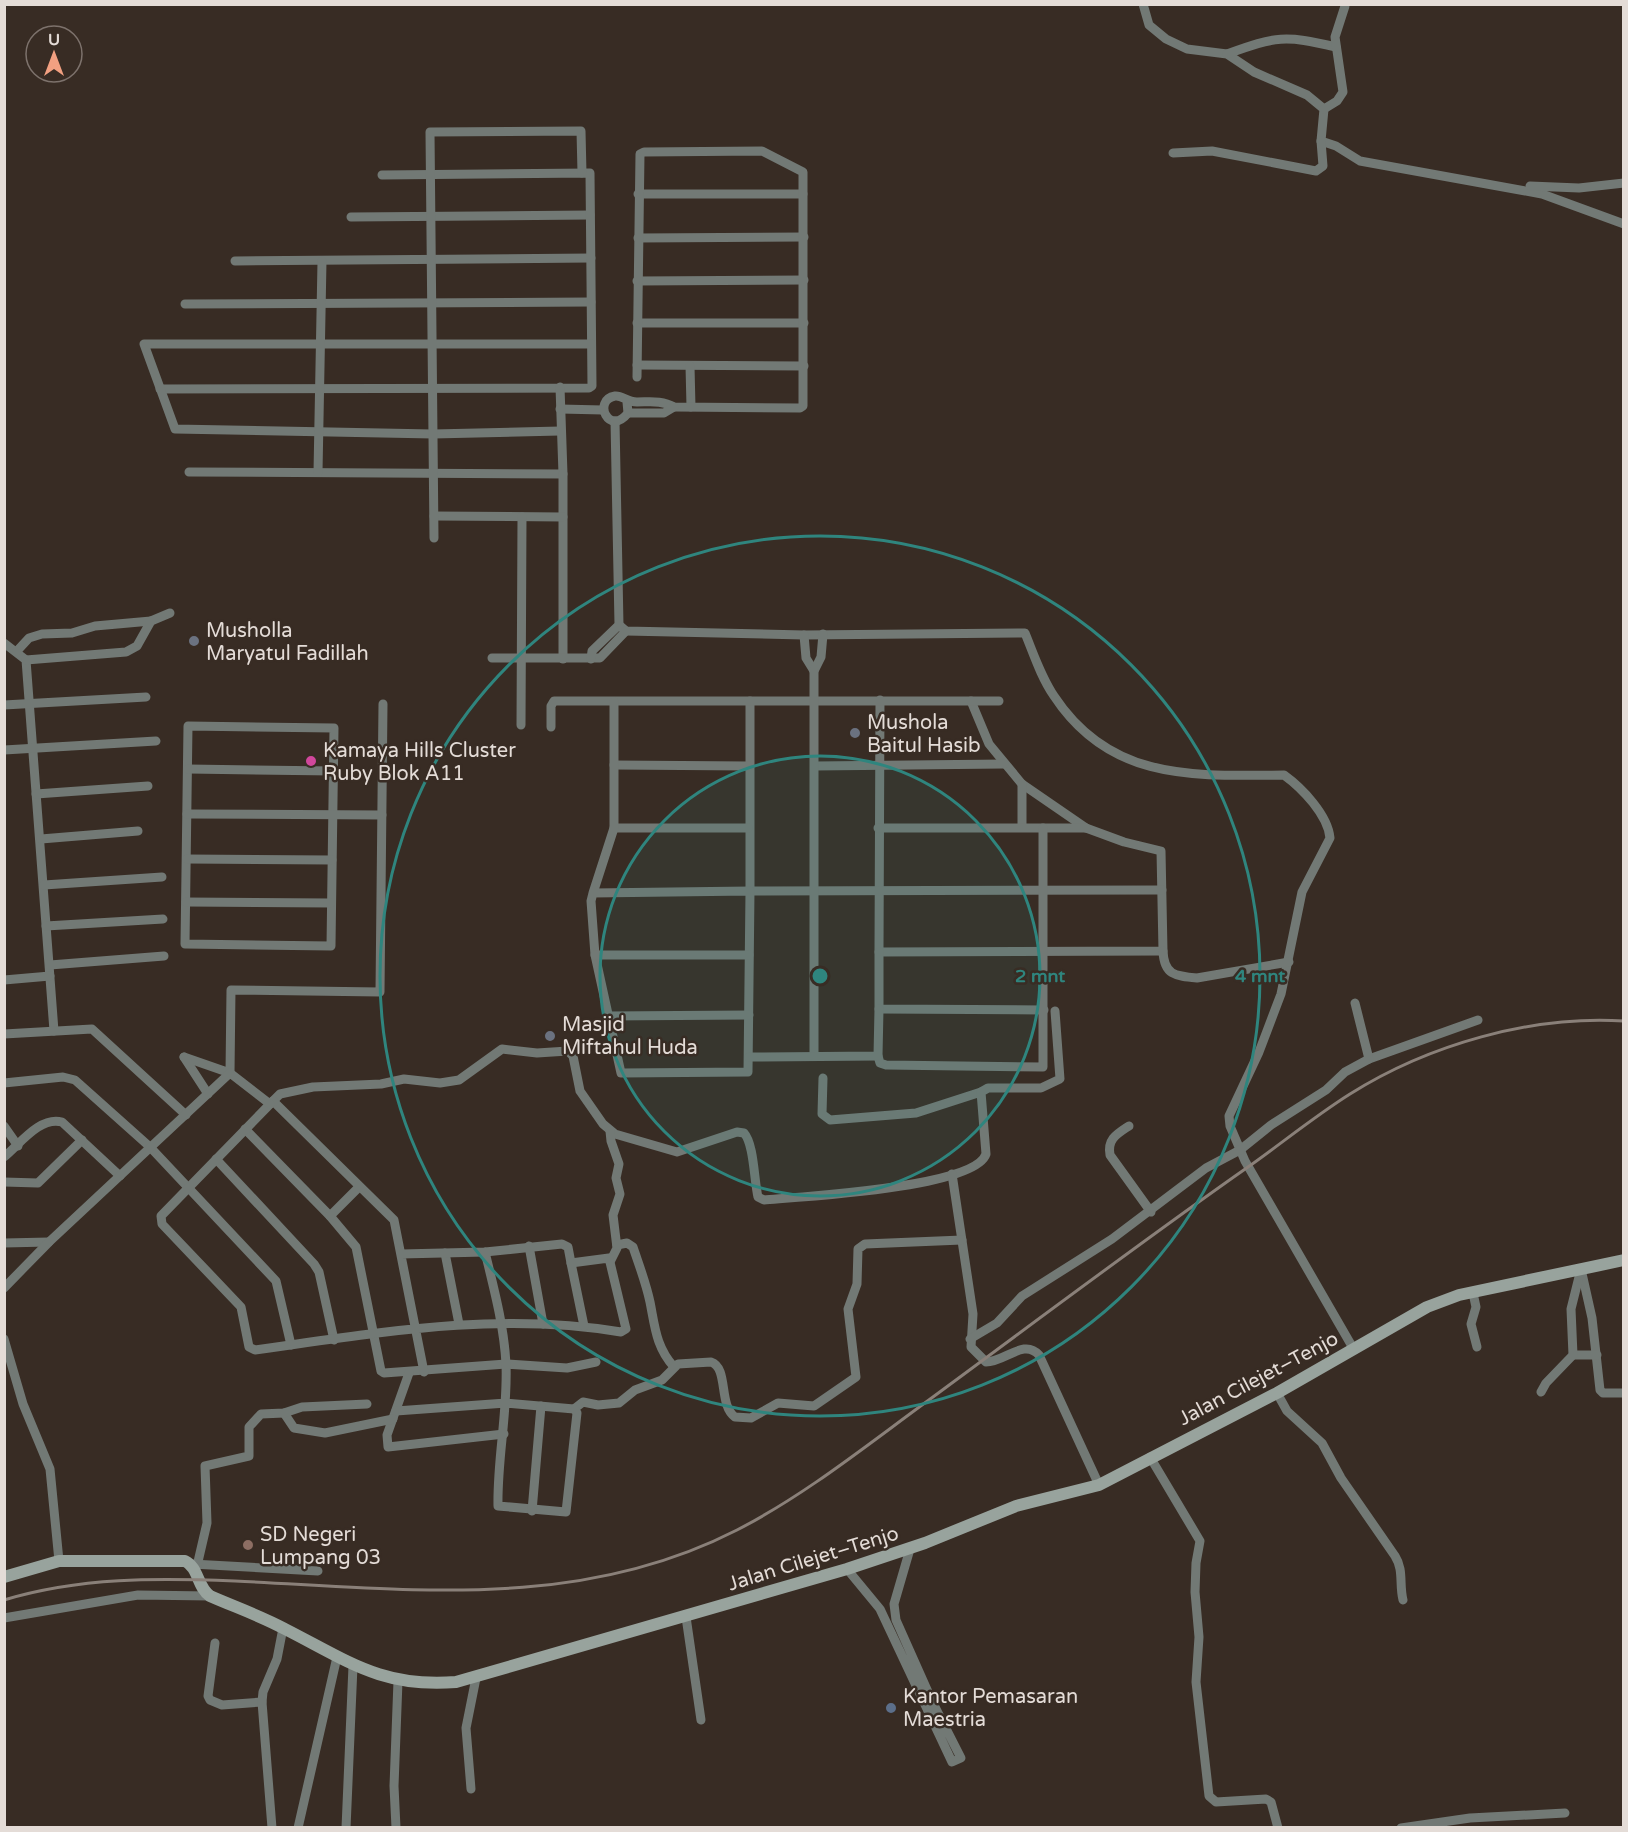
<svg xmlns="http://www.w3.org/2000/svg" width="1628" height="1832" font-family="'Varela Round',sans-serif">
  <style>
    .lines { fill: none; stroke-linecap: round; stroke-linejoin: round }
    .street { stroke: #727975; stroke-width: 9 }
    .secondary { stroke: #98a39d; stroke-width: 12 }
    .rail { stroke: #8a8079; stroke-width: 3 }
    .ring { fill: none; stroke: #2f857e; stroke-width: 3 }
    .worship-dot { fill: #6b7280; stroke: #382c24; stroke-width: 2 }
    .hotel-dot { fill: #d1479c; stroke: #382c24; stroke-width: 2 }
    .education-dot { fill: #8d6e63; stroke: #382c24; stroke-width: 2 }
    .service-dot { fill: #5c6f8a; stroke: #382c24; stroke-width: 2 }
    .labels { text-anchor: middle; stroke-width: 5; stroke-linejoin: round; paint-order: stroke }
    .poi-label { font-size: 20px; fill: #e4dcd7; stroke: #382c24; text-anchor: start }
    .street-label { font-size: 20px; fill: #e4dcd7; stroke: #382c24 }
    .centre { fill: #2f857e; stroke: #382c24; stroke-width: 3 }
    .ring-label { font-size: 18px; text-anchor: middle; font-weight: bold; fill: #2f857e; stroke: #382c24; stroke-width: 5; stroke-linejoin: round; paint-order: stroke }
  </style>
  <rect width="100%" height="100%" fill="#382c24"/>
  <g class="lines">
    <g class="street">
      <path d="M1143,4L1149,25L1166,39L1187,49L1227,54L1254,72L1307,95L1324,109L1321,141L1336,146L1360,161L1542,194L1624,224"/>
      <path d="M1227,54C1277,36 1284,35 1336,47"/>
      <path d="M1324,109L1337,101L1343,92L1335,37L1345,6"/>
      <path d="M1173,153L1212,151L1316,171L1323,166L1321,141"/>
      <path d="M1530,186L1579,188L1624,183"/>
      <path d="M638,194H803"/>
      <path d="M351,217L590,215"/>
      <path d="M638,238L804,237"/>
      <path d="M235,261L591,258"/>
      <path d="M637,281L804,280"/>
      <path d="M185,304L591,302"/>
      <path d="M637,323H804"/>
      <path d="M637,365L804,366"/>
      <path d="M690,366L691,407"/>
      <path d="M160,389L589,388L592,386L590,173L382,175"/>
      <path d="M627,402L628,413C609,437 592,400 615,396C622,395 627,402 637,402C650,402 662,400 674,407L800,408L803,406V172L762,151L644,152L640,154L637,377"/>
      <path d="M560,409L603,410"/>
      <path d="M628,413H664L674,407"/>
      <path d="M560,431L433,434L175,429L144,344H591"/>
      <path d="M189,472L563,474L560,387"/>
      <path d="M318,472L322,261"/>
      <path d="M563,474V659"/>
      <path d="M434,516L563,517"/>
      <path d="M434,538L430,132L581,131L582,173"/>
      <path d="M619,625L626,631L804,635L1025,633C1034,655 1041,677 1054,696C1110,781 1192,776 1284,775C1302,788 1328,815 1330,838L1302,892L1281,994L1259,1052L1229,1116L1230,1126L1245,1161L1353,1348"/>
      <path d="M804,635L806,658L814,671"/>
      <path d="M4,643L26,660L54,1031"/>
      <path d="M17,651L29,638L42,634L72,633L95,626L151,621"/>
      <path d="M492,658H600L626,631"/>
      <path d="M591,659L592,651L619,625L615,421"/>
      <path d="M26,660L126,652L137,646L151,621L170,613"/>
      <path d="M880,700L879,952L1163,951L1161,851L1124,842L1086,828L1022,784L989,744L971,701"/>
      <path d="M750,701V891L1162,890"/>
      <path d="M4,705L146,697"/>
      <path d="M521,725L522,517"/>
      <path d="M188,726L334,728L331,946L185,944Z"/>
      <path d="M551,727V706L554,701H999"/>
      <path d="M4,750L156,741"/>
      <path d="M614,765L749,766"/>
      <path d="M815,766L1004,764"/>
      <path d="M188,769L334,771"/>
      <path d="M1022,784V827"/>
      <path d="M36,794L148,786"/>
      <path d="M187,814L382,815"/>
      <path d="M614,828H748"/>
      <path d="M878,828H1086"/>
      <path d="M41,839L138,831"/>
      <path d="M187,859L332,860"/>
      <path d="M44,885L162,877"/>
      <path d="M593,893L750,891L748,1072L621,1073L595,955L591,901L593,893L614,828V702"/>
      <path d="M186,902L331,903"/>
      <path d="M46,926L163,919"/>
      <path d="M1163,951C1164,975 1175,976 1197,978L1289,962"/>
      <path d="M879,952V1009L1044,1010"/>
      <path d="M595,955H749"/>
      <path d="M50,965L164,956"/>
      <path d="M4,980L50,976"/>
      <path d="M607,1016L749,1015"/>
      <path d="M4,1034L92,1029L186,1115"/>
      <path d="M814,1055V671L821,657L823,634"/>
      <path d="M878,1056L880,1063L886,1065L1043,1067V828"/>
      <path d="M184,1057L230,1073L231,990L380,992L383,704"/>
      <path d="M184,1057L208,1094"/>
      <path d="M749,1057L878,1056L879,1009"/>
      <path d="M1369,1059L1478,1020"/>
      <path d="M823,1078L822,1114L830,1120L916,1113L981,1092"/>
      <path d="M4,1083L63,1077L75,1080L150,1147L276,1281L291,1345"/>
      <path d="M273,1101L280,1094L313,1087L381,1084L404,1079L440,1083L459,1080L502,1049L537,1053L568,1051L573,1056L580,1091L603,1124L615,1134L677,1152L737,1132L744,1133C754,1144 754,1180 758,1197L764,1200C799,1197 975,1188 986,1154L981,1092L988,1088H1041L1060,1079L1055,1011"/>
      <path d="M4,1126L18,1146"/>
      <path d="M1129,1126C1117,1134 1107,1139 1110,1155L1151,1212"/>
      <path d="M245,1129L330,1216L356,1247L381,1371L384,1373L506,1364L567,1368L596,1362"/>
      <path d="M610,1131L611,1141L619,1164L616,1178L620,1194L613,1215L617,1248L611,1260"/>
      <path d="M4,1157C20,1144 40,1116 62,1122L120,1176"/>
      <path d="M216,1159L314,1264L319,1272L334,1340"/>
      <path d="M952,1174L973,1314L971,1347L986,1362C1005,1362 1024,1338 1039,1355L1099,1485"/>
      <path d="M4,1182L38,1183L82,1140"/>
      <path d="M330,1216L359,1187"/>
      <path d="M4,1243L49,1242"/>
      <path d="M617,1245L627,1243L633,1247C639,1265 646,1283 650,1302C655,1327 656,1347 674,1367"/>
      <path d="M529,1246L543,1324"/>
      <path d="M445,1253L459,1324"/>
      <path d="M401,1254L485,1252L562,1244L568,1247L571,1263L609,1258L626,1329L621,1332C498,1311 377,1333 255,1350L249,1347L241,1307L162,1224L161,1216L273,1101L394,1220L424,1372"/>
      <path d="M571,1263L584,1326"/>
      <path d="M1581,1269L1592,1318L1600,1390L1603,1393H1624"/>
      <path d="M4,1288L49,1242L230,1073L270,1104"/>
      <path d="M1473,1293L1476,1307L1471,1324L1477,1347"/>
      <path d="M4,1339L23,1404L50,1469L59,1561"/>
      <path d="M970,1339L997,1323L1022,1296L1112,1239L1206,1168L1240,1150L1271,1125L1326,1090L1345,1072L1369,1059L1355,1003"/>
      <path d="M1573,1355H1597"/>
      <path d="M409,1373L387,1435L388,1447L504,1434"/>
      <path d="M1541,1392L1546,1383L1573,1355L1571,1309L1581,1269"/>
      <path d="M1277,1393L1287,1411L1322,1443L1341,1478L1395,1556C1404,1570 1399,1584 1403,1600"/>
      <path d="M574,1409L583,1402L598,1405L619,1403L635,1390L662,1380L678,1364L711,1362C729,1368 718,1405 735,1417L751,1418L778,1403L814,1406L856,1377L848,1309L857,1284L858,1249L865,1244L962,1240"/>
      <path d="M396,1411L506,1403L574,1409L577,1413L566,1512L498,1506C497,1459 508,1412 506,1364C504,1326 494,1289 485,1252"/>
      <path d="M284,1413L294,1428L325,1433L393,1419"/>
      <path d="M1150,1457L1200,1541L1196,1563L1195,1592L1199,1637L1196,1682L1209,1796L1216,1802L1266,1799L1271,1802L1278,1828"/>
      <path d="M532,1511L541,1406"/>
      <path d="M192,1564L318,1571"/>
      <path d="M197,1566L207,1523L205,1466L249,1456V1427L261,1414L284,1413L302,1407L367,1404"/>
      <path d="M847,1569L880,1609L952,1762L961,1758L933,1703L896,1620L894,1604L910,1549"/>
      <path d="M686,1617L701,1720"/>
      <path d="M4,1618L138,1595L210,1596"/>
      <path d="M215,1643L208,1696L210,1700L222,1705L262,1702"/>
      <path d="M471,1789L466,1728L476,1678"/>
      <path d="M272,1828L262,1702L263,1692L277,1659L283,1628"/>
      <path d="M298,1828L337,1657"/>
      <path d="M346,1828L353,1666"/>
      <path d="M396,1828L394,1786L398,1681"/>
      <path d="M1401,1828L1470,1818L1565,1813"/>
    </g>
    <path class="secondary" d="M4,1577L59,1561H185C199,1568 197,1587 210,1596C235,1607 261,1616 285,1629C348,1661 382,1688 456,1682L847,1569L925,1543L1016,1506L1099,1485L1277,1393L1427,1307L1459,1295L1624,1260"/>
    <path class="rail" d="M4,1600C80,1577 157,1578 235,1581C408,1589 577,1612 737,1530C803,1496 862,1449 922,1405C1031,1325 1138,1244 1248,1167C1282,1143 1315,1116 1350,1094C1428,1045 1531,1015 1624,1021"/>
  </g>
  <circle cx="820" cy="976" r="220" fill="#2f857e" fill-opacity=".12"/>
  <g class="ring">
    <circle cx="820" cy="976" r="220"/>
    <circle cx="820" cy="976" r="440"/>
  </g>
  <g class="worship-dot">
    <circle cx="194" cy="641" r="6"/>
    <circle cx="855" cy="733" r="6"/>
    <circle cx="550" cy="1036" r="6"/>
  </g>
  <circle class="hotel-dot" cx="311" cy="761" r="6"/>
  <circle class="education-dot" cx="248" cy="1545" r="6"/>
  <circle class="service-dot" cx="891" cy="1708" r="6"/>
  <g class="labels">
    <g class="poi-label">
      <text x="206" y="637">Musholla<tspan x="206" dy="23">Maryatul Fadillah</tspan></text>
      <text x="867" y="729">Mushola<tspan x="867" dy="23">Baitul Hasib</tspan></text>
      <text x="323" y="757">Kamaya Hills Cluster<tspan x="323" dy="23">Ruby Blok A11</tspan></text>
      <text x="562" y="1031">Masjid<tspan x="562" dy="23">Miftahul Huda</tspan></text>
      <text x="260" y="1541">SD Negeri<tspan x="260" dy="23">Lumpang 03</tspan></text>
      <text x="903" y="1703">Kantor Pemasaran<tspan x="903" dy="23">Maestria</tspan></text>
    </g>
    <g class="street-label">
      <text transform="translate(1258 1378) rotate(-28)" y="7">Jalan Cilejet–Tenjo</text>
      <text transform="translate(813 1558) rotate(-17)" y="7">Jalan Cilejet–Tenjo</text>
    </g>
  </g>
  <circle cx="820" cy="976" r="9" class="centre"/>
  <g class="ring-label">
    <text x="1040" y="982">2 mnt</text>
    <text x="1260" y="982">4 mnt</text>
  </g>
  <rect width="1628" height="1832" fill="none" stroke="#e4dcd7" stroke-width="12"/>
  <g transform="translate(54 54)"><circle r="28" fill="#382c24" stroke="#7d726c" stroke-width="1.5"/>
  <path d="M0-4.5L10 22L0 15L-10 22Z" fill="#f2a081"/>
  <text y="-9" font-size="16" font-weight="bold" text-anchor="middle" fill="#e4dcd7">U</text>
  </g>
</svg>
